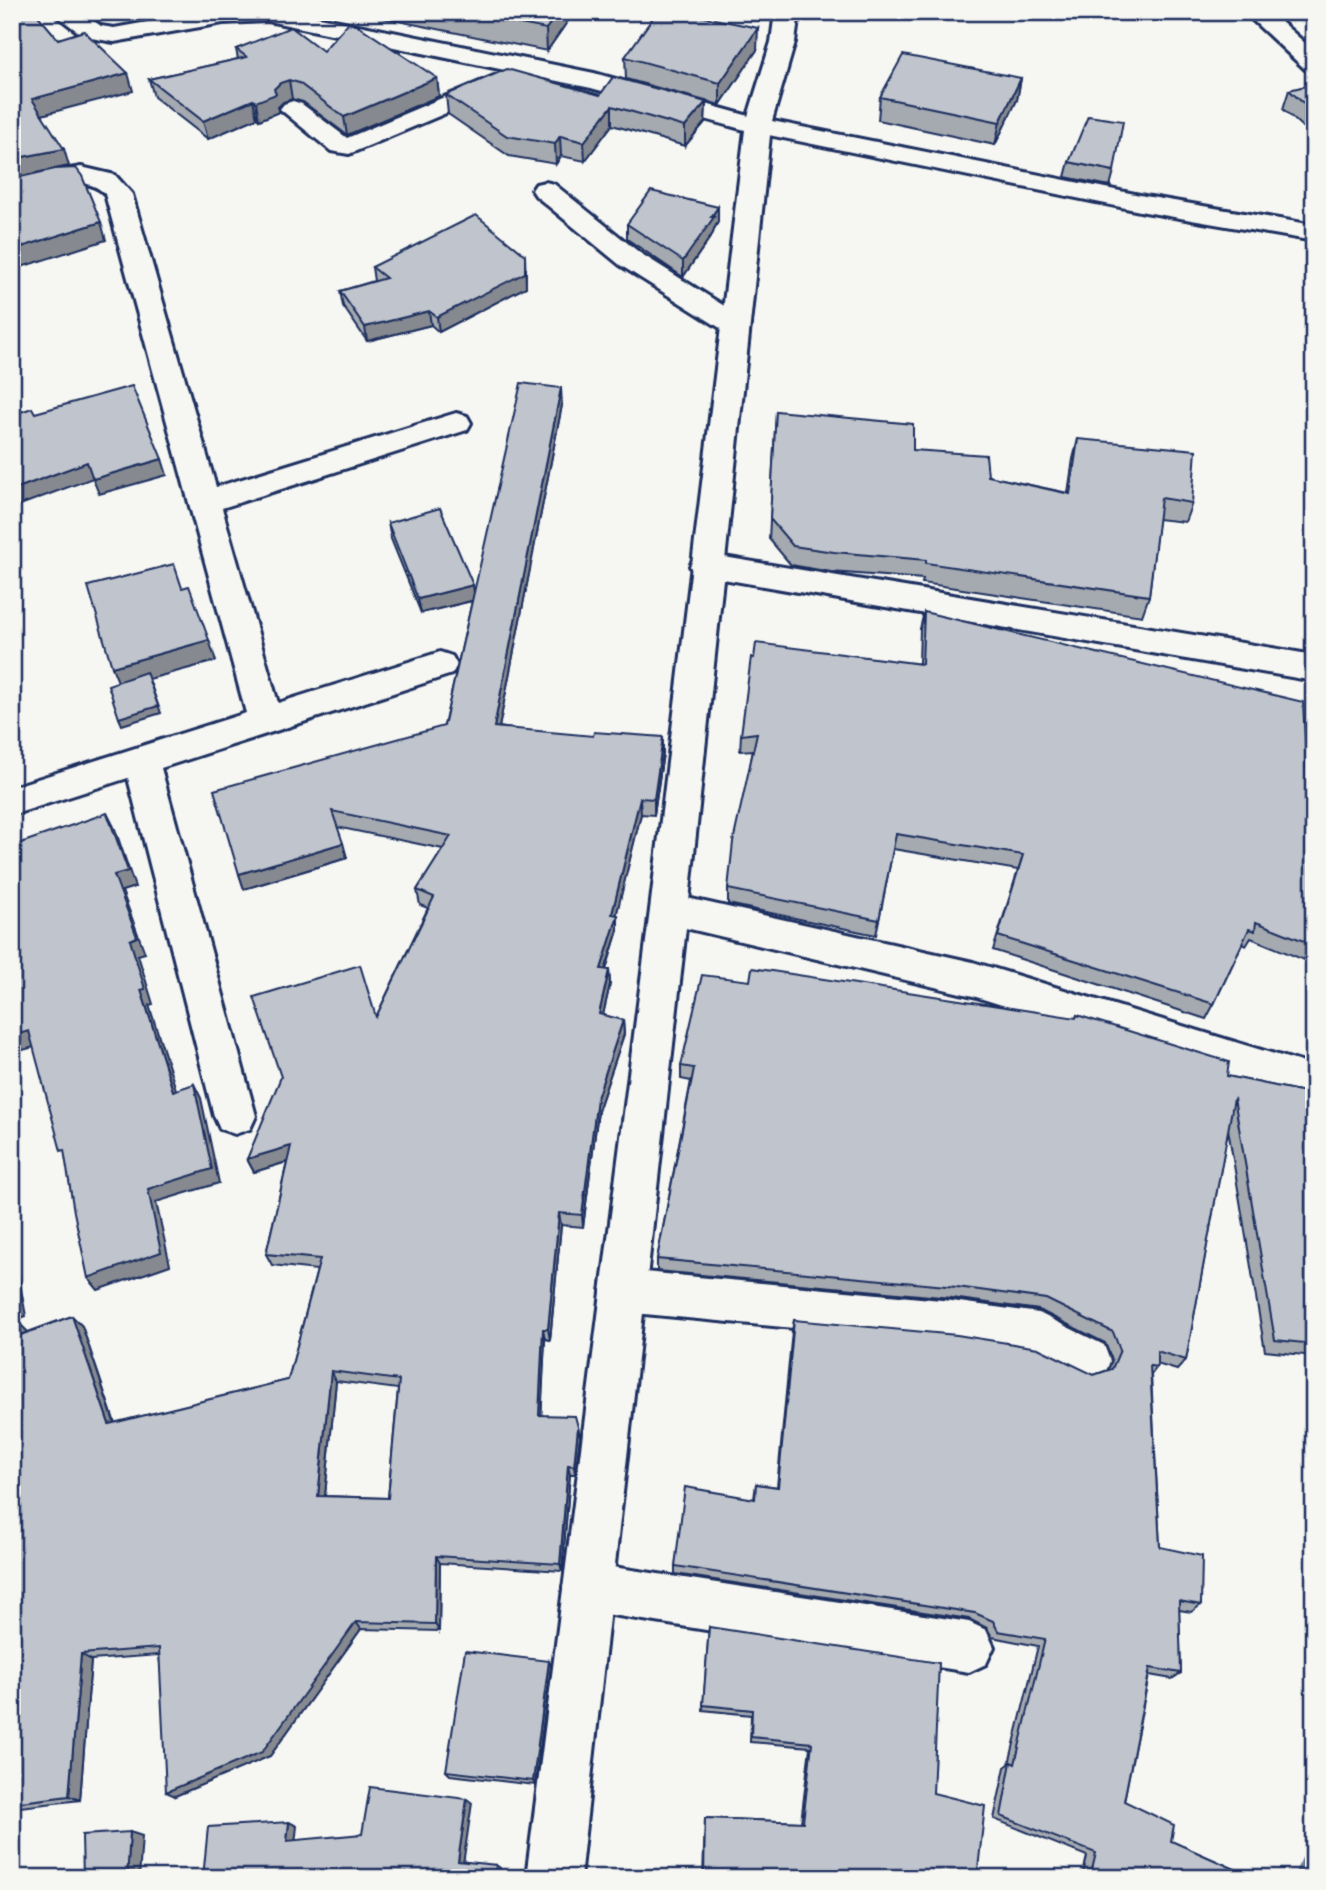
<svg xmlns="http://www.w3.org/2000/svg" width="1326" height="1890" font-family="Delius,sans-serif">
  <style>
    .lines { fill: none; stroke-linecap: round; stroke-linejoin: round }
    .stream { fill: #717e99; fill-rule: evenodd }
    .minor-casing { stroke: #1b2f5e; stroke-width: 6 }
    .tertiary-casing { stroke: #1b2f5e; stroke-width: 6 }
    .minor { fill: #f6f6f2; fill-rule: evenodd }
    .tertiary { fill: #f6f6f2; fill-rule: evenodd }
    .wall { fill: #a5a9b0; stroke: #1b2f5e; stroke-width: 2; fill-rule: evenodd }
    .shaded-wall { fill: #868990; stroke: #1b2f5e; stroke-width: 2 }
    .building { fill: #c0c4cd; stroke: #1b2f5e; stroke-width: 2; fill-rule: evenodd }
  </style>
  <rect width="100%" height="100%" fill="#f6f6f2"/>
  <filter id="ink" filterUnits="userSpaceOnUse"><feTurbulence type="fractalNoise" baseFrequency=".0143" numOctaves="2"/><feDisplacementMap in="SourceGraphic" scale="14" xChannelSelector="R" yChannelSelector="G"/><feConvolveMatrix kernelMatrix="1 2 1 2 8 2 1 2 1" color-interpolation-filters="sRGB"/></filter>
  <g filter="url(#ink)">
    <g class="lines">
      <path class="stream" d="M1314,1846L1312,1878H1292L1307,1848Z"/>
      <defs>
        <g id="minor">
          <path d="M775,12H799L795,42L772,121L1145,196L1314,225V241L1145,212L749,131L745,126L771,42Z"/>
          <path d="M1244,12H1270L1314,51V71L1305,69Z"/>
          <path d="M494,76L503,79L507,84L503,89L349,154L331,151L280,109L284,104L293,101L302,104L347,138Z"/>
          <path d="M81,167L115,175L132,194L216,487L456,413L467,416L471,423L467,430L222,508L278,703L440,652L452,656L457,665L452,674L161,768L256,1116L250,1129L235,1134L220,1129L214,1116L128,778L12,815V787L246,713L105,194C83,171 39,189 12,195V179Z"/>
          <path d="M545,182L554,184L640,253L745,319L749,325L745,331L735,334L725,331L620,265L536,196L532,190L536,184Z"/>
          <path d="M706,554L1314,655V681L694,574L690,566L694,558Z"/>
          <path d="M669,894L973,962L1314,1066V1102L973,996L656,921L650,910L656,899Z"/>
          <path d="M623,1270L952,1301L1039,1313L1104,1345L1110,1361L1104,1377L1088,1383L1033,1356L952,1343L623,1312L607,1306L601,1291L607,1276Z"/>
          <path d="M587,1563L969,1622L986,1630L994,1647L986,1664L969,1672L587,1611L570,1604L563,1587L570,1570Z"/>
        </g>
        <path id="tertiary" d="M52,12H81L101,26L114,28L203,12H295L594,73L767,121L771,126L688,910L580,1878H526L650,910L745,130L591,88L268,21L223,23L114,42L85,37Z"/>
      </defs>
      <use href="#minor" class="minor-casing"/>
      <use href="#tertiary" class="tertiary-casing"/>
      <use href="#minor" class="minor"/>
      <use href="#tertiary" class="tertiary"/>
    </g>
    <g class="wall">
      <path d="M372,12H574L547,51L373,16Z"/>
      <path d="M236,49L323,51L437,78L439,96L347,135L303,102L292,99L283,102L278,107L279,112L259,120L257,118L208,139L154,97L149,79L238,59Z"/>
      <path d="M757,50L720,105L626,79L625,57Z"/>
      <path d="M1021,78L1017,100L995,145L878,120L880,97Z"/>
      <path d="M1314,84V138L1283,109L1289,90Z"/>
      <path d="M446,95H600L706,102L705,122L685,146L612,125L585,161L561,156L556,164L509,156L448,114Z"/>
      <path d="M1069,162L1114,171L1110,186L1065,177Z"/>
      <path d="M718,222L714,229L713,233L683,277L627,239V224Z"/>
      <path d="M372,267L526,269V287L439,332L431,325L367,341L343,306L340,291L374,281Z"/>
      <path d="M562,405L499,727L663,753L654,815L641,814L616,915L618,930L606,970H609L610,984L603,1015L623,1020L624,1034L598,1111L583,1227L561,1225L550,1340L545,1339L541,1415L578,1427L580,1437L575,1474H570L562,1571L440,1563L439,1631L361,1629L270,1756L175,1796L159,1655L91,1660L80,1800L12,1808V1322L28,1332L72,1316L82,1326L115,1423L288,1380L317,1270L272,1265L266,1254L287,1162L254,1172L247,1159L376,1017L428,908L420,905L417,890L443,849L337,827L347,858L244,889L239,874L444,726L472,601L421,613L391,539L388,523L474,594ZM336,1381L398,1389L388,1498L325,1496Z"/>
      <path d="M776,411L913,450L988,476L1068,493L1073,459L1078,439L1192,503L1185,522L1158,519L1149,596L1142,616L922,583L923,579L831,572L791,565L769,539Z"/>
      <path d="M924,612L1314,850V964L1251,938L1246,946L1242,944L1214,1004L1206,1019L993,950L1018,870L893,849L876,935L728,904V889L753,750L740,751L741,735L919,663L920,629Z"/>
      <path d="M1077,1015L1227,1076L1314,1094V1356L1265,1351L1228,1129L1186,1360L1177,1370L1157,1364V1367L1151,1375L1160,1547L1201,1605L1191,1612L1179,1610L1181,1673L1172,1679L1149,1675L1124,1801L1171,1841L1255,1878H1082L1087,1856L994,1819L1005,1767L1009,1764L1038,1646L992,1637L987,1628L969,1619L675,1574V1566L754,1499L756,1484L777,1487L792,1331L794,1320L1094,1375L1108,1370L1112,1360L1105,1343L1039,1310L952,1298L657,1271V1259L691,1081L681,1079V1066L1076,1018Z"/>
      <path d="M709,1627L933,1793L977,1878H703L705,1818L801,1822L810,1747L750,1742L751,1715L703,1710Z"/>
      <path d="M551,1666L535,1785L450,1775L446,1771Z"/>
    </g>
    <g class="shaded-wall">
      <path d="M558,12H574L547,51L546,29Z"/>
      <path d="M758,28L757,50L720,105V83Z"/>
      <path d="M128,73L133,91L38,116L32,99Z"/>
      <path d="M437,78L439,96L347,135L344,117Z"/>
      <path d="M1021,78L1017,100L995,145L1000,122Z"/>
      <path d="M289,80L292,99L283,102L278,107L279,112L259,120L256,102L274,89L280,83Z"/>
      <path d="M253,100L257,118L208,139L203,121Z"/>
      <path d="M706,102L705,122L685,146V127Z"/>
      <path d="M612,106V125L585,161L584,142Z"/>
      <path d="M560,136L561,156L556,164L555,144Z"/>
      <path d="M64,149L69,166L12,178V159Z"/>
      <path d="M718,207V222L714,229L713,233L683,277V261Z"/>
      <path d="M101,222L106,240L12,270V250Z"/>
      <path d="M525,255L526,287L439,332L437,317Z"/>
      <path d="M12,307L21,341L12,343Z"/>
      <path d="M429,311L431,325L367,341L365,327Z"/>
      <path d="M561,388L562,405L496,743L494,727Z"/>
      <path d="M162,459L167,475L99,494L93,479Z"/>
      <path d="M87,462L93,478L12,508V490Z"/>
      <path d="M473,585L475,600L421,613L418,599Z"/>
      <path d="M209,640L216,661L149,679L161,713L122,725L119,718L120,687L112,667Z"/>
      <path d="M663,737V753L654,815V799Z"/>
      <path d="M640,798L641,814L613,929L612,914Z"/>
      <path d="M107,813L115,829L135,887L122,891L145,953L138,955L153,1004L149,1005L181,1105L173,1091L141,990L114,875Z"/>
      <path d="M343,843L347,858L244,889L239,874Z"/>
      <path d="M618,915V930L601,983V969Z"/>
      <path d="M609,970L610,984L600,1028L599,1014Z"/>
      <path d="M623,1020L624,1034L598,1111L583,1227L582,1215L597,1098Z"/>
      <path d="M29,1031L38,1046L12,1053V1036Z"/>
      <path d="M194,1084L201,1098L219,1183L156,1202L170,1265L98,1290L88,1278L148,1189Z"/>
      <path d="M291,1146L296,1159L254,1172L247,1159Z"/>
      <path d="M559,1213L561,1225L550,1340L548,1329Z"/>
      <path d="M12,1253L15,1256L26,1316L12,1321Z"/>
      <path d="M72,1316L82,1326L118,1434L109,1424Z"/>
      <path d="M18,1322L29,1333L21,1335Z"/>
      <path d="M543,1329L545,1339L541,1424L539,1415Z"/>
      <path d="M331,1371L336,1381L324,1505L318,1496Z"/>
      <path d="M578,1427L580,1437L575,1474L574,1466Z"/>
      <path d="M568,1465L570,1474L562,1571L560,1564Z"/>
      <path d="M436,1556L440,1563L439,1631L435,1624Z"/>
      <path d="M356,1622L361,1629L270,1756L175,1796L166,1792Z"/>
      <path d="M81,1654L91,1660L80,1800L69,1796Z"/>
      <path d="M549,1661L551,1666L535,1785L533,1781Z"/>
      <path d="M467,1799L472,1803L463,1864L458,1861Z"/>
      <path d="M289,1822L297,1826L295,1844L287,1841Z"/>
      <path d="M130,1832L142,1836L139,1878H127Z"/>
      <path d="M496,1865L500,1868L498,1878H494Z"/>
    </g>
    <g class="building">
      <path d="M12,12H35L58,39L84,31L128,73L32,99L64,149L12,159Z"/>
      <path d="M458,12H558L546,29Z"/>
      <path d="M657,12H680L758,28L720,83L625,57Z"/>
      <path d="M348,23L357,25L437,78L344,117L299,83L289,80L280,83L274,89L276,94L256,102L253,100L203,121L149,79L247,57L236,49L291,27L323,51Z"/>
      <path d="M903,55L1021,78L1000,122L880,97Z"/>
      <path d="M507,69L600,95L613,77L706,102L685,127L612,106L584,142L560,136L555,144L507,136L446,95Z"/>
      <path d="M1314,84V113L1289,90Z"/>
      <path d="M1088,116L1123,121L1114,171L1069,162Z"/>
      <path d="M76,168L82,176L101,222L12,250V179L55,169Z"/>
      <path d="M651,191L718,207L711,217H714L683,261L627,224Z"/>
      <path d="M476,215L525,255V273L437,317L429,311L365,327L340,291L386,278L372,267Z"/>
      <path d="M521,383L561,388L494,727L593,736L594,732L663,737L654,799L640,798L612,914L618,915L601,969L609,970L599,1014L623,1020L597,1098L582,1215L559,1213L548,1329H543L539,1415L575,1416L578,1427L574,1466L568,1465L560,1564L436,1556L435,1624L356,1622L262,1752L166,1792L159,1648L81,1654L69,1796L12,1803V1322H18L21,1335L72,1316L109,1424L288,1380L320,1259L266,1254L291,1146L247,1159L281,1077L254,997L360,965L376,1017L434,897L417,890L451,836L332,811L343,843L239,874L214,790L444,726ZM331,1371L399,1380L388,1498L318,1496Z"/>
      <path d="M132,386L162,459L93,479L87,462L12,490V415L32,408L35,413Z"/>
      <path d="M776,411L913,424V450L986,455L988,476L1070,494L1078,439L1196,450L1192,503L1161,498L1149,596L926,563V560L834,552L793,546L770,519Z"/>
      <path d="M440,508L473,585L418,599L388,523Z"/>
      <path d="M174,564L182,588L189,586L209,640L112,667L88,586Z"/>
      <path d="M924,612L1303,702L1311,849L1314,850V945L1256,922L1255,931L1249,929L1214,1004L998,936L1023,855L896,834L879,920L728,889L733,842L757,733L741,735L751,657L754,658L756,643L922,664Z"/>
      <path d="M146,672L158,706L119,718L108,685Z"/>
      <path d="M107,813L128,871L114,875L137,937L130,940L145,989L141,990L173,1091L194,1084L212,1169L148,1189L161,1252L88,1278L74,1212L64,1150L61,1151L29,1031L12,1036V846Z"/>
      <path d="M752,968L1076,1018L1077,1015L1229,1062L1227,1076L1314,1094V1344L1275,1340L1234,1098L1186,1360L1157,1351V1367L1150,1366L1160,1547L1202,1556L1201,1605L1179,1601L1181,1673L1150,1668L1124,1801L1174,1825L1171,1841L1255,1878H1090L1096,1853L1001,1816L1011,1762L1015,1764L1045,1639L998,1631L993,1621L975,1613L675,1566L685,1487L755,1499L756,1484L778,1487L794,1320L957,1335L1038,1348L1094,1375L1112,1369L1120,1350L1113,1332L1046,1299L957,1287L657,1259L694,1068L681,1066L702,975L750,981Z"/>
      <path d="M12,1288L15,1305L12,1306Z"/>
      <path d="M709,1627L939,1663L933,1793L985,1806L977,1878H704L705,1818L803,1822L812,1743L751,1737L752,1710L703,1705Z"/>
      <path d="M465,1651L549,1661L533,1781L446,1771Z"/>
      <path d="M370,1787L467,1799L458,1861L496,1865L494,1878H203L208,1827L289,1822L287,1841L362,1834Z"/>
      <path d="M130,1832L127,1878H83L82,1835Z"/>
    </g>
  </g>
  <rect width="1326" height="1890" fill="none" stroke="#f6f6f2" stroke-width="42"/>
  <rect x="21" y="21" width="1284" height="1848" fill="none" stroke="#1b2f5e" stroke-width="2.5" filter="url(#ink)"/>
</svg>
